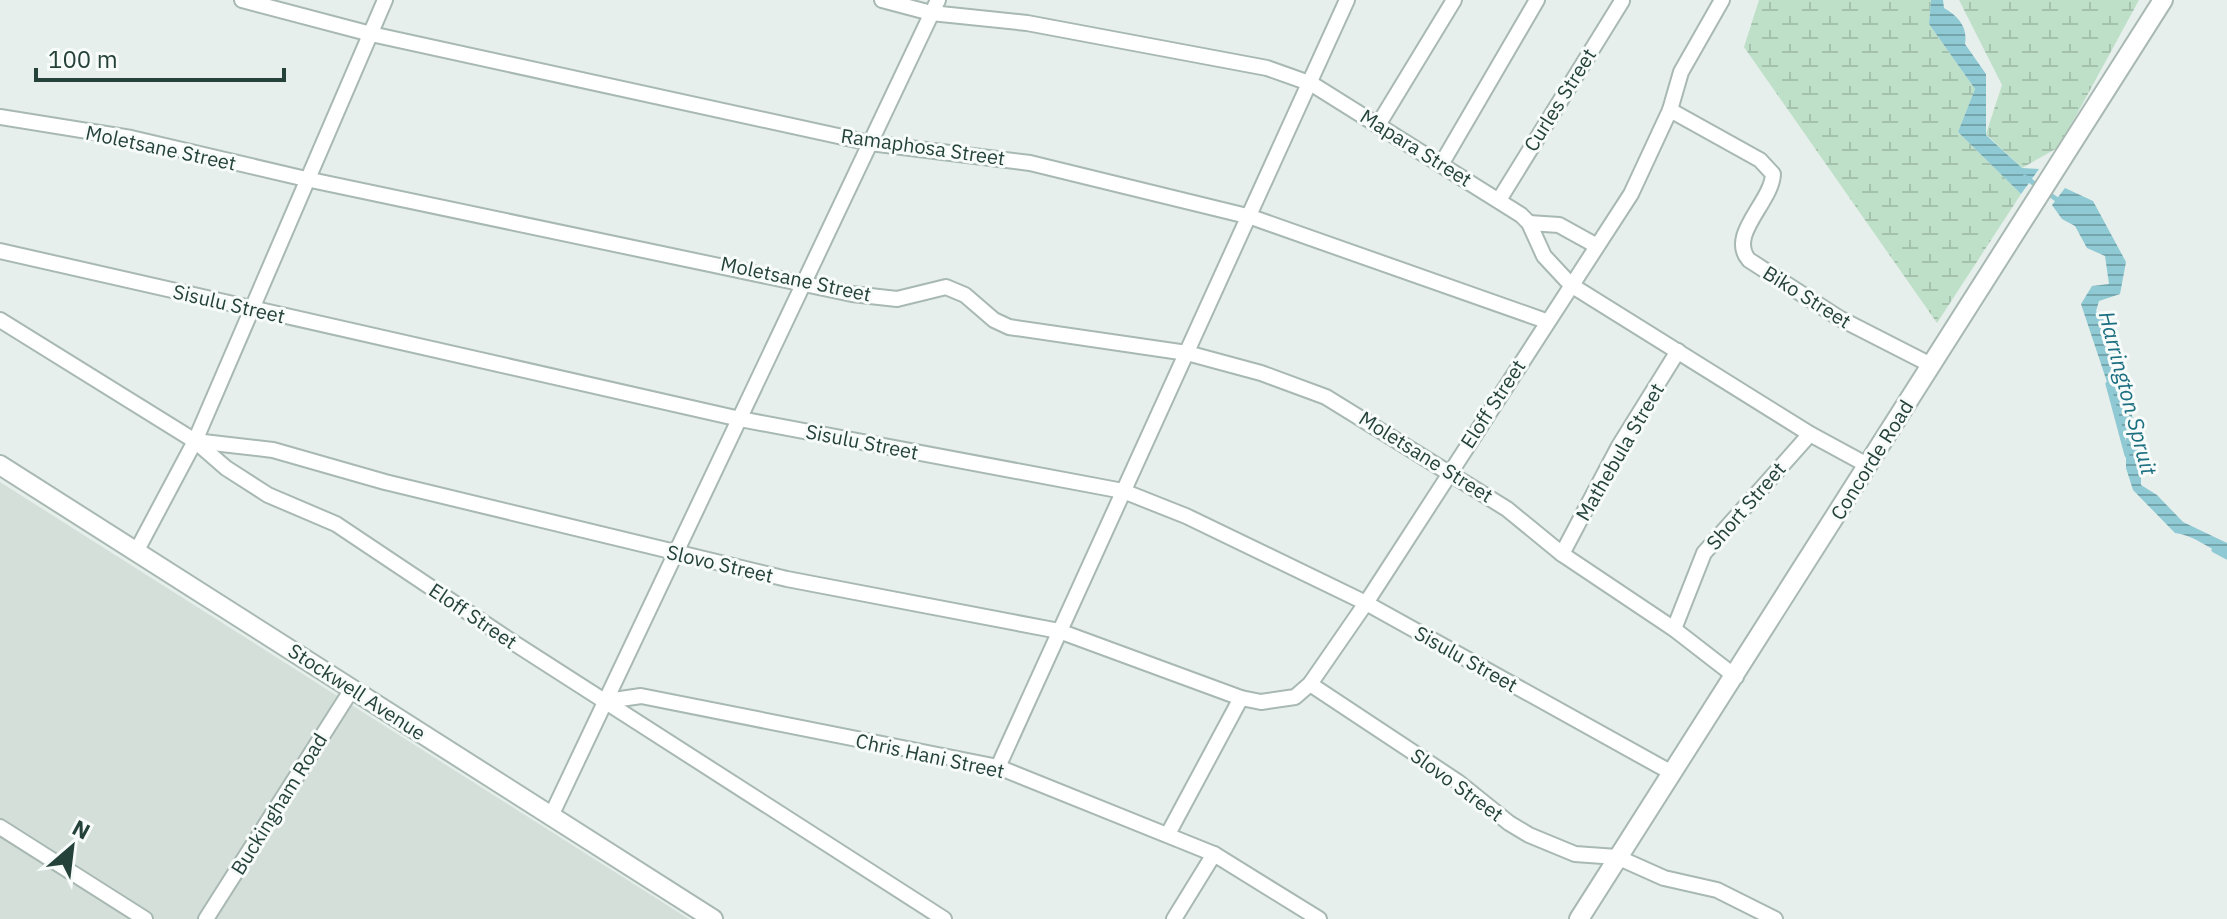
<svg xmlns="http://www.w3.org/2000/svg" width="2227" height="919" font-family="'IBM Plex Sans',sans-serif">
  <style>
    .built { fill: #d4dfda }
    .wetland { fill: url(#wetland-marsh) }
    .water { fill: url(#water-rules) }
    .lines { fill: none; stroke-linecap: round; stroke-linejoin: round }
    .stream { stroke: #8ec9d4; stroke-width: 5 }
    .minor-casing { stroke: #a8b8b2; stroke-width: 18 }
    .tertiary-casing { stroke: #a8b8b2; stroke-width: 22 }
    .minor { stroke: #fff; stroke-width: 14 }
    .tertiary { stroke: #fff; stroke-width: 18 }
    .labels { text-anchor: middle; stroke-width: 6; stroke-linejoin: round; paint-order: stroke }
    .street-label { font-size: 20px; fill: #24423a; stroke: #f7fbf9 }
    .water-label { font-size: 22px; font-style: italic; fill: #1c6f80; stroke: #f7fbf9 }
  </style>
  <defs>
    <pattern id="wetland-marsh" width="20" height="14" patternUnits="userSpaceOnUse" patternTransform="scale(2)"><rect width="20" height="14" fill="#bfe0c8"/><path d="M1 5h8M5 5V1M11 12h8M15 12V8" fill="none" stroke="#a4c1ad"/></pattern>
    <pattern id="water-rules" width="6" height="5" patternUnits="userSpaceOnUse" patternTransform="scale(2)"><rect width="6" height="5" fill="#8ec9d4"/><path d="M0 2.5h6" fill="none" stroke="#74a5ad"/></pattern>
  </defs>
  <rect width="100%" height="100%" fill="#e6efeb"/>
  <path class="built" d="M0,482L689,919H0Z"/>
  <g class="wetland">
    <path d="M1759,0H1931L1929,24L1975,89L1958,132L2021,194L1937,323L1744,47Z"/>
    <path d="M1959,0H2139L2059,147L2022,168L1986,134L2002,85Z"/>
  </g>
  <g class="water">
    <path d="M1931,0H1943L1944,8C1958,16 1968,27 1965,44L1986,74V135L2022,168L2039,169L2021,194L1958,132L1975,89L1929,24Z"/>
    <path d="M2065,188L2093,201L2126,262L2120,294L2099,301L2096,311L2109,326L2141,450V485L2157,495L2183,522L2227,543V556C2209,549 2194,535 2175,533L2133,490L2126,468V439L2081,304L2092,286L2109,284L2105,256L2087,248L2075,226L2062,219L2052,205Z"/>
  </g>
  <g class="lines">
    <g class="stream">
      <path d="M2025,177L2059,201"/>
      <path d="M2108,384L2127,455"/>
      <path d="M2214,550L2227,557"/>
    </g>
    <defs>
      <g id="minor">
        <path d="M242,0L371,34L870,143L1030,163L1251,217L1546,321"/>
        <path d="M882,0L931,13L1027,23L1267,68L1312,84L1521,215L1529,223L1544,256L1571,285L1810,434L1869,466"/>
        <path d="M1670,110L1760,160L1773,174C1772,202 1727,235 1749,260L1839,318L1931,365"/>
        <path d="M0,117L131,138L306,179L852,294L897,299L946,287L965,295L994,320L1009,327L1187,353L1261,373L1326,397L1507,509L1562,554L1674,629L1736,677"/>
        <path d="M1378,125L1454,0"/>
        <path d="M1442,163L1537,0"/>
        <path d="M1499,200L1622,1"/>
        <path d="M1529,223L1559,225L1597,246"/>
        <path d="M0,251L740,419L1123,491L1186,516L1366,603L1672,773"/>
        <path d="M0,320L195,441L226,468L268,495L336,524L511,641L944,919"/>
        <path d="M195,441L273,450L385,482L787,579L1059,631L1241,698"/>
        <path d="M136,552L195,441L385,0"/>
        <path d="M1562,554L1619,446L1678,351"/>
        <path d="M1674,629L1704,553L1810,434"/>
        <path d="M1310,684L1458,782L1509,823L1529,835L1575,854L1617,857L1664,878L1717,890L1775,919"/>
        <path d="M607,701L641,696L998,767L1214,854L1319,919"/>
        <path d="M998,767L1347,0"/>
        <path d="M551,816L938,0"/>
        <path d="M0,827L145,919"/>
        <path d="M1168,834L1241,698L1261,702L1295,697L1310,684L1366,603L1631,194L1670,110L1681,72L1722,0"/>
        <path d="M206,919L352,689"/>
        <path d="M1174,919L1214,854"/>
      </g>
      <g id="tertiary">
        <path d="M0,465L713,919"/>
        <path d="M1579,919L2163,0"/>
      </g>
    </defs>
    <use href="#minor" class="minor-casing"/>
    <use href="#tertiary" class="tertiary-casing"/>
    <use href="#minor" class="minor"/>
    <use href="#tertiary" class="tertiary"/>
  </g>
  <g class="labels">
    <g class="street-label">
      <text transform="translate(1560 100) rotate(-58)" y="7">Curles Street</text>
      <text transform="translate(923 147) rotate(8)" y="7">Ramaphosa Street</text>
      <text transform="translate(161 148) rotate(12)" y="7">Moletsane Street</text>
      <text transform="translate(1416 148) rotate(32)" y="7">Mapara Street</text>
      <text transform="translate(796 279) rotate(12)" y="7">Moletsane Street</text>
      <text transform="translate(1807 297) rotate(32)" y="7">Biko Street</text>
      <text transform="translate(229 304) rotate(13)" y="7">Sisulu Street</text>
      <text transform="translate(1493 404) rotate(-57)" y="7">Eloff Street</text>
      <text transform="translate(862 442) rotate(11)" y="7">Sisulu Street</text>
      <text transform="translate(1620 452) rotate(-60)" y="7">Mathebula Street</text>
      <text transform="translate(1426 457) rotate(32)" y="7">Moletsane Street</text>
      <text transform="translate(1872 460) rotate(-58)" y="7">Concorde Road</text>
      <text transform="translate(1746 506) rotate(-49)" y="7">Short Street</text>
      <text transform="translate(720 564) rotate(13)" y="7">Slovo Street</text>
      <text transform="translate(473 616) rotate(34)" y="7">Eloff Street</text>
      <text transform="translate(1466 659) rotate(29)" y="7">Sisulu Street</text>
      <text transform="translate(357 692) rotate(33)" y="7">Stockwell Avenue</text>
      <text transform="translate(930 756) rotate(12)" y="7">Chris Hani Street</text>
      <text transform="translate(1457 785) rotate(36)" y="7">Slovo Street</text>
      <text transform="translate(279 804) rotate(-58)" y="7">Buckingham Road</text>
    </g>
    <g class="water-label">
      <text transform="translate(2128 393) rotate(75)" y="8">Harrington Spruit</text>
    </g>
  </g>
  <g transform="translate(72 847) rotate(28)" stroke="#f7fbf9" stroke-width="6" paint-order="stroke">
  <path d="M0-6L14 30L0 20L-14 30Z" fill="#24423a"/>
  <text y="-12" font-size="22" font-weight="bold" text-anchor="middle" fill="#24423a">N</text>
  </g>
  <path d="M36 68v12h248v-12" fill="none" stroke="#24423a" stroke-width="4"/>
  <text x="48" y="68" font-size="24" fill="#24423a" stroke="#f7fbf9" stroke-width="6" paint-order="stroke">100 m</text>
</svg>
